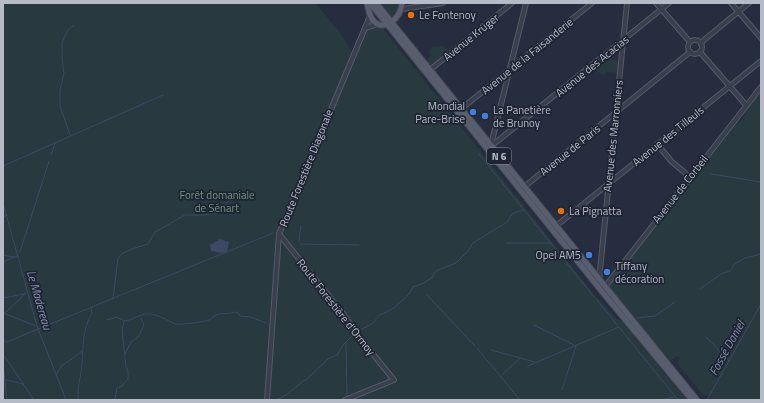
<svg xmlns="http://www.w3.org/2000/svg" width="764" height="403" font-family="'Titillium Web',sans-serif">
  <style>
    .green { fill: #28393f }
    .water { fill: #3d4865 }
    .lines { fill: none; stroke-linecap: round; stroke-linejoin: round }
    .stream { stroke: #3d4865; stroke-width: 1 }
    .minor-casing { stroke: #555a68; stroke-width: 6 }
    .major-casing { stroke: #434857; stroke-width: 7 }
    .minor { stroke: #3a3f4e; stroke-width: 4 }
    .major { stroke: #585e6e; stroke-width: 5 }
    .food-dot { fill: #e8710a; stroke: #1f2433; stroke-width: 1.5 }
    .shop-dot { fill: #3f7fe0; stroke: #1f2433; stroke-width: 1.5 }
    .labels { text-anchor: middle; stroke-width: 3.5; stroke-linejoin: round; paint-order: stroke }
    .shield { fill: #1f2433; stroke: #898e9b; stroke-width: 1 }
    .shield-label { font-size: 10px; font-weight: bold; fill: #b6bbc8 }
    .poi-label { font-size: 11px; fill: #b6bbc8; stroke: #1f2433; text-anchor: start }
    .street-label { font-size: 11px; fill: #b6bbc8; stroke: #1f2433 }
    .park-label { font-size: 11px; fill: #6f987e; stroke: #1f2433 }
    .water-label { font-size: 12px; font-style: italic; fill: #808dae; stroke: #1f2433 }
  </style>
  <rect width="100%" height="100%" fill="#262d3e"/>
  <g class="green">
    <path d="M3,3H318L317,5C330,21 343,34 352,52L364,25L370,29L382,27L594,294L617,319L623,322L687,400H3Z"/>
    <path d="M379,3H400V10L392,19Z"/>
    <path d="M443,46L449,51C446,60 438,63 430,66L427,61L431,55L429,52L432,47Z"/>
    <path d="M611,52V58L619,62L617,73L607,72L604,76L593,67Z"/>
    <path d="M761,90V400H711L710,396L703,395L677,363L680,358L677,356L670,361L609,286L738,121L740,122L746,114L744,112Z"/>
  </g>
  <path class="water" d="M220,239L229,242L227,251L223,253L211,251L210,245Z"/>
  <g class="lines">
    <g class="stream">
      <path d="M70,135L60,106V91L64,73L62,59V42L68,30L74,25"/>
      <path d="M479,154L594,297"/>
      <path d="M51,155L55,143"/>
      <path d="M3,166L163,95"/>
      <path d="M711,174L761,182"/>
      <path d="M3,203L37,326L66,400"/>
      <path d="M3,218L6,215"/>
      <path d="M299,241L301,226"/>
      <path d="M507,243H550"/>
      <path d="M300,244L359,245"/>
      <path d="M20,252L49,161"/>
      <path d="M3,255L14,257"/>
      <path d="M3,262L17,256"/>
      <path d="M700,289L721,274L730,271L735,264L745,258L761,254"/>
      <path d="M427,295L475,346"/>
      <path d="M3,298L24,294"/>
      <path d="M113,299L118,258L123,253L135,248L148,244L155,232L185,215H202L218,213L228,201L234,200L242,195"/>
      <path d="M597,300L678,400"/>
      <path d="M3,313L36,326"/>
      <path d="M3,315L27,292"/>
      <path d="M636,318L655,316L675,302"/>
      <path d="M107,320L117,317L124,321L122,330L126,367L128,371V379L122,386L117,388L115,400"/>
      <path d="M124,321C132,321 140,313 149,314C159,315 167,320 175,324C180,325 204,322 209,320C211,319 214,316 216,315C222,312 228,315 234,312L238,313L240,316L250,317L266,323"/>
      <path d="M534,325L576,346L562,390"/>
      <path d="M358,331L372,324L380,315L394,308L409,294L413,287L424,283L433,277V274L438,270L456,263L468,251L473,243L507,222L513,213L524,210"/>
      <path d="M706,337L729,361"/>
      <path d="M3,340L7,342L38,329L273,233"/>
      <path d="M346,343L347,397"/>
      <path d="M477,348L520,400"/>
      <path d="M491,350L535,362"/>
      <path d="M3,352V351"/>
      <path d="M3,354L34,400"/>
      <path d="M125,354L131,342L138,337L144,325L141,318"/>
      <path d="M3,363L7,400"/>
      <path d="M528,366L619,327"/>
      <path d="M56,375L62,365L72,359L82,351"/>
      <path d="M502,375L520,358"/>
      <path d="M3,379L23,384"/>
      <path d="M371,387L388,381V377"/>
      <path d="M290,392L303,381L306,380L328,359L337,355L343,345L355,333"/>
      <path d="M78,400C77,388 81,376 82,364C83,346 83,327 92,313L91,308"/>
      <path d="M277,400L289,393"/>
      <path d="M340,400L344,398"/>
      <path d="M661,400L674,397"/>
      <path d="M707,400L761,304"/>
    </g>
    <defs>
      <g id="minor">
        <path d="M656,3L690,42"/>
        <path d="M731,3L761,38"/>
        <path d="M402,9L443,3"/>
        <path d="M366,28L378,24"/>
        <circle cx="695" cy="47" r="7"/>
        <path d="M701,44L704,40L749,3"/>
        <path d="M700,52L746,105"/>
        <path d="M430,70L512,3"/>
        <path d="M461,109L592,3"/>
        <path d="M492,141L526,3"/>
        <path d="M495,143L669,3"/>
        <path d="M657,144L672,162L690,177"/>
        <path d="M524,187L690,52"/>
        <path d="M556,226L761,61"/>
        <path d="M279,234L344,315L360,338L394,380L345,400"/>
        <path d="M599,280L627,3"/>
        <path d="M604,288L761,87"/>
        <path d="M267,400L279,234L370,16"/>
      </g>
      <g id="major">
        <path d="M367,3C368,8 369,14 372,19C383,35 402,17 402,3"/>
        <path d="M370,3L604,294L692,400"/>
        <path d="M376,3L697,400"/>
      </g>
    </defs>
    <use href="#minor" class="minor-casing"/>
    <use href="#major" class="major-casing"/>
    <use href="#minor" class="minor"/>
    <use href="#major" class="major"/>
  </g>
  <g class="food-dot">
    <circle cx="411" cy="15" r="4"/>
    <circle cx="561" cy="211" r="4"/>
  </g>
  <g class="shop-dot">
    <circle cx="473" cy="112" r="4"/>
    <circle cx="485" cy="116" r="4"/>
    <circle cx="589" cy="255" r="4"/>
    <circle cx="607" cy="272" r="4"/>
  </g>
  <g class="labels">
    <rect class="shield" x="487" y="148" width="24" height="16" rx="3"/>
    <g class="shield-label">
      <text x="499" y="160">N 6</text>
    </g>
    <g class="poi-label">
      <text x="419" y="19">Le Fontenoy</text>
      <text x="465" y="110" text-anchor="end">Mondial<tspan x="465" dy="13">Pare-Brise</tspan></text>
      <text x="493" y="114">La Panetière<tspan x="493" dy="13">de Brunoy</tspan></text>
      <text x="569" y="215">La Pignatta</text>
      <text x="581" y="259" text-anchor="end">Opel AM5</text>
      <text x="615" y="270">Tiffany<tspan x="615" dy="13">décoration</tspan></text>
    </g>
    <g class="street-label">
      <text transform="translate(471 37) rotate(-39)" y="4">Avenue Krüger</text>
      <text transform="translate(527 56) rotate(-39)" y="4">Avenue de la Faisanderie</text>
      <text transform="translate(592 66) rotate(-39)" y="4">Avenue des Acacias</text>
      <text transform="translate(613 136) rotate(-84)" y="4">Avenue des Marronniers</text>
      <text transform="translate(668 136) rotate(-39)" y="4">Avenue des Tilleuls</text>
      <text transform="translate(570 150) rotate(-39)" y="4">Avenue de Paris</text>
      <text transform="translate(306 168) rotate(-68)" y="4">Route Forestière Diagonale</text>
      <text transform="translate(680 189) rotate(-52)" y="4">Avenue de Corbeil</text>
      <text transform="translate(336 307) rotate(52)" y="4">Route Forestière d'Ormoy</text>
    </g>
    <g class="park-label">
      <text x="217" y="199">Forêt domaniale<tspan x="217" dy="13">de Sénart</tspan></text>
    </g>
    <g class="water-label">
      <text transform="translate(39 300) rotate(74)" y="4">Le Madereau</text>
      <text transform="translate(727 348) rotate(-61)" y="4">Fossé Daniel</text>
    </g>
  </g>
  <rect width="764" height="403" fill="none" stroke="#b6bbc8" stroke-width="8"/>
</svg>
